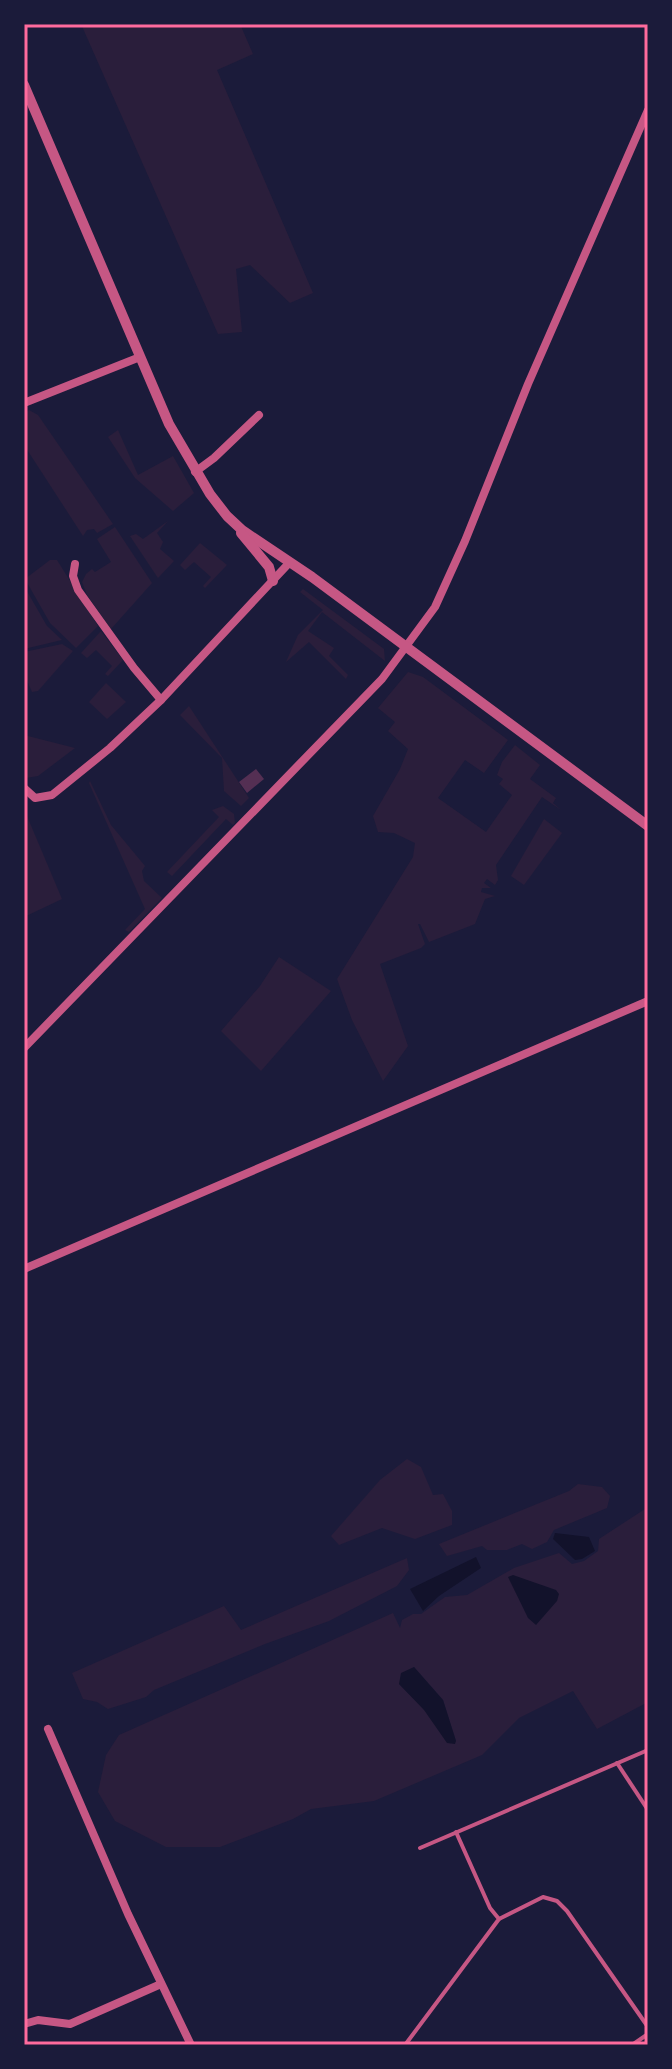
<svg xmlns="http://www.w3.org/2000/svg" width="672" height="2069" font-family="Rubik,sans-serif">
  <style>
    .green { fill: #2a1e3b; fill-rule: evenodd }
    .water { fill: #12122b }
    .building { fill: #542f53 }
    .lines { fill: none; stroke-linecap: round; stroke-linejoin: round }
    .service { stroke: #c65784; stroke-width: 4 }
    .minor { stroke: #c65784; stroke-width: 8 }
    .tertiary { stroke: #c65784; stroke-width: 10 }
    .neatline { fill: none; stroke: #ff6b9d; stroke-width: 3 }
  </style>
  <rect width="100%" height="100%" fill="#1b1b3a"/>
  <g class="green">
    <path d="M81,24H240L253,54L217,70L313,293L290,303L250,265L236,269L242,332L218,334Z"/>
    <path d="M29,410L38,415L113,524L97,533L94,529L87,530L83,536L24,445V413Z"/>
    <path d="M118,430L138,475L173,456L194,493L173,511L135,478L108,437Z"/>
    <path d="M168,521L157,533L163,542L160,549L174,561L158,578L130,536L136,534L143,539Z"/>
    <path d="M115,527L152,583L111,629L87,595L82,582L86,574L92,569L95,572L111,562L97,539Z"/>
    <path d="M200,543L227,565L205,588L203,586L211,577L194,562L185,570L180,565Z"/>
    <path d="M50,560H57L98,626L76,648L50,623L25,579Z"/>
    <path d="M24,586L47,626L62,640L24,649Z"/>
    <path d="M303,589L384,649L385,661L322,612L308,631L334,648L329,656L348,675L346,679L309,642L286,662L298,635L323,610L300,592Z"/>
    <path d="M101,631L123,660L108,676L105,674L112,666L96,650L87,658L81,653Z"/>
    <path d="M62,644L73,651L38,691L32,692L24,674V652Z"/>
    <path d="M408,672L423,677L508,740L484,773L465,760L438,798L486,832L512,795L499,784L503,779L497,775L502,762L515,745L540,765L530,779L556,798L553,803L561,810L542,797L496,865L498,880L495,885L487,879L484,883L491,888H482L481,892L495,896L485,899L475,924L429,942L420,924H418L425,944L421,948L380,964L408,1046L383,1081L352,1020L337,979L413,857L415,843L394,833L378,832L373,816L400,769L408,749L388,731L395,722L378,708Z"/>
    <path d="M106,683L126,702L107,719L89,702Z"/>
    <path d="M189,706L249,798L241,806L224,791L222,758L180,715Z"/>
    <path d="M24,735L75,748L38,776L26,778Z"/>
    <path d="M90,781L111,825L145,866L142,871L144,881L162,898L129,932L125,930L145,909L89,783Z"/>
    <path d="M223,806L234,814L235,823L233,825L226,819L172,876L167,872L219,817L212,810Z"/>
    <path d="M27,816L62,899L24,917V818Z"/>
    <path d="M544,819L562,833L524,885L511,876Z"/>
    <path d="M279,957L331,991L261,1071L221,1031L260,986Z"/>
    <path d="M407,1459L421,1467L433,1495L443,1494L452,1511V1525L415,1539L382,1528L339,1545L331,1536L380,1480Z"/>
    <path d="M578,1484L602,1487L610,1496L607,1508L554,1530L547,1542L532,1549L522,1544L507,1550H487L482,1546L447,1556L439,1544L569,1491Z"/>
    <path d="M648,1507V1702L597,1729L573,1691L519,1718L482,1755L374,1801L311,1809L293,1819L220,1847H166L115,1821L98,1792L106,1755L119,1735L393,1613L400,1628L402,1620L413,1614H421L445,1597L467,1595L514,1568L559,1553L572,1564L584,1561L598,1551L599,1539ZM414,1667L443,1700L456,1741L399,1684Z"/>
    <path d="M407,1558L409,1570L397,1586L329,1621L265,1644L154,1690L146,1697L108,1709L97,1702L83,1699L72,1673L224,1606L241,1630Z"/>
  </g>
  <g class="water">
    <path d="M555,1533L589,1537L595,1551L582,1559L575,1560L553,1539Z"/>
    <path d="M476,1557L481,1568L439,1596L423,1611L410,1589Z"/>
    <path d="M513,1575L556,1590L559,1594L557,1601L536,1625L528,1618L508,1577Z"/>
    <path d="M414,1667L443,1700L456,1741L455,1744L447,1743L424,1710L399,1684L401,1673Z"/>
  </g>
  <path class="building" d="M256,769L264,779L247,793L239,782Z"/>
  <g class="lines">
    <g class="service">
      <path d="M617,1763L648,1810"/>
      <path d="M420,1848L648,1750"/>
      <path d="M499,1919L543,1897L557,1901L567,1911L648,2027"/>
      <path d="M405,2045L499,1919L490,1908L456,1832"/>
      <path d="M632,2045L648,2034"/>
    </g>
    <g class="minor">
      <path d="M24,403L140,357"/>
      <path d="M195,472L214,458L259,415"/>
      <path d="M75,564L73,576L78,590L134,668L161,700"/>
      <path d="M24,788L35,798L52,795L110,748L161,700L290,562"/>
      <path d="M24,1048L382,679L435,607L465,541L528,384L648,110"/>
      <path d="M24,1269L648,1001"/>
      <path d="M48,1729L128,1914L191,2045"/>
      <path d="M24,2024L38,2020L70,2024L161,1984"/>
    </g>
    <g class="tertiary">
      <path d="M24,85L169,424L210,494L227,516L242,530L312,577L648,826"/>
      <path d="M241,533L269,567L273,581"/>
    </g>
  </g>
  <rect width="672" height="2069" fill="none" stroke="#1b1b3a" stroke-width="52"/>
  <rect x="26" y="26" width="620" height="2017" class="neatline"/>
</svg>
